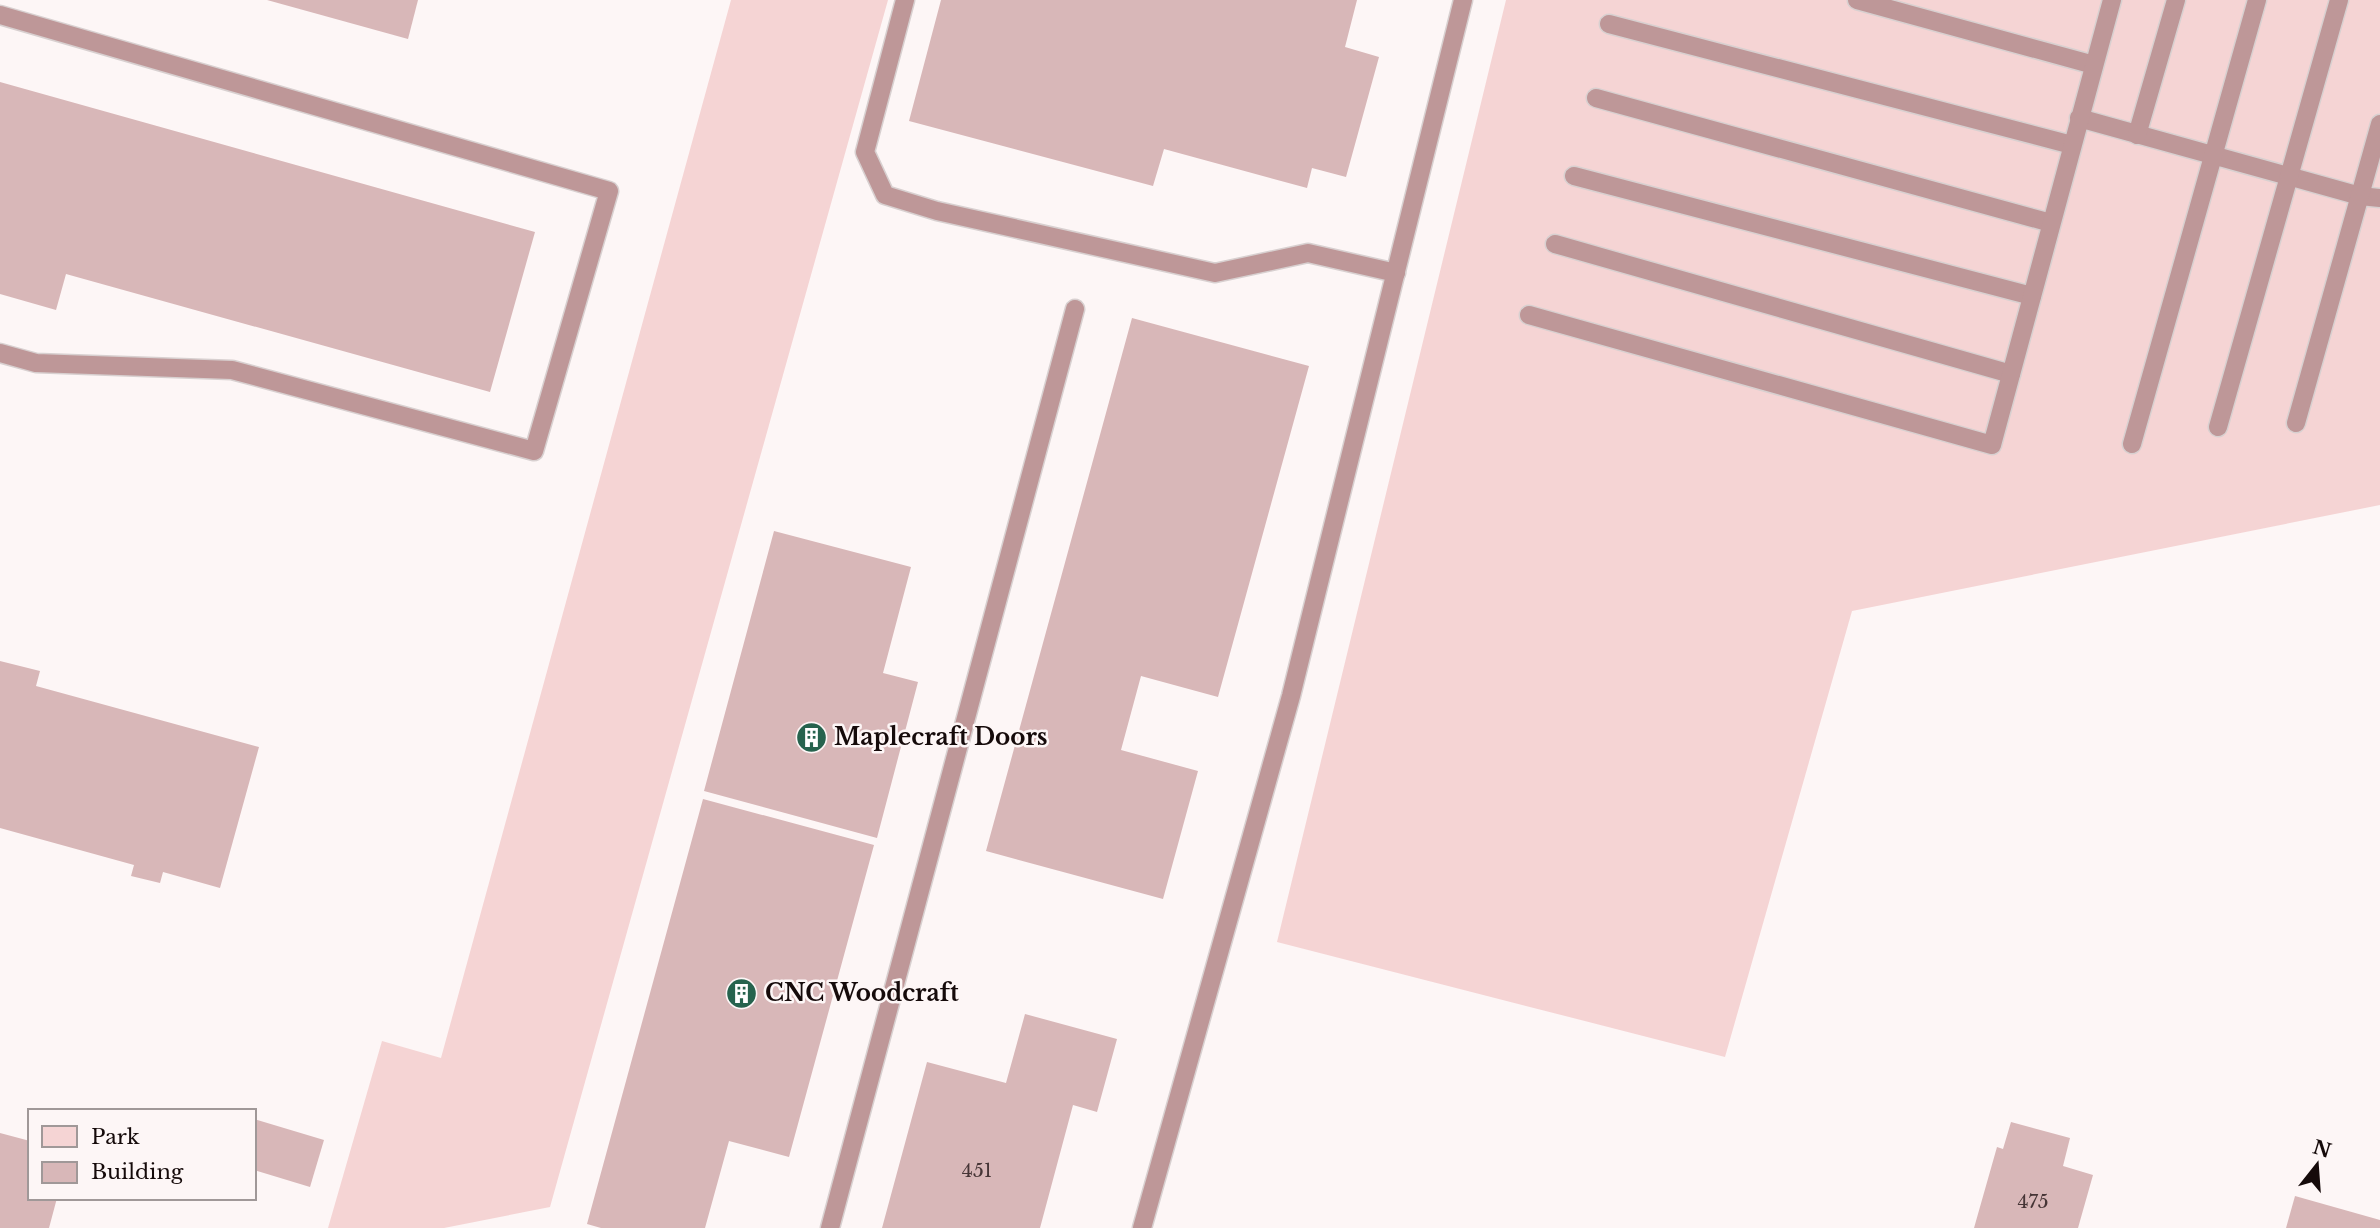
<svg xmlns="http://www.w3.org/2000/svg" width="2380" height="1228" font-family="'Libre Baskerville',serif">
  <style>
    .green { fill: #f5d4d4 }
    .building { fill: #d8b7b8 }
    .lines { fill: none; stroke-linecap: round; stroke-linejoin: round }
    .service-casing { stroke: #d8d0d0; stroke-width: 21 }
    .service { stroke: #be9798; stroke-width: 18 }
    .labels { text-anchor: middle; stroke-width: 5; stroke-linejoin: round; paint-order: stroke }
    .number-label { font-size: 19px; fill: #463536 }
    .poi-label { font-size: 23px; font-weight: bold; fill: #150a0a; stroke: #fdf6f6; text-anchor: start }
  </style>
  <rect width="100%" height="100%" fill="#fdf6f6"/>
  <g class="green">
    <path d="M731,0H888L550,1207L444,1228H328L382,1041L441,1058Z"/>
    <path d="M1506,0H2380V505L1852,611L1725,1057L1277,942Z"/>
  </g>
  <g class="building">
    <path d="M267,0H418L408,39Z"/>
    <path d="M941,0H1357L1345,47L1379,57L1346,177L1312,168L1307,188L1164,149L1153,186L909,121Z"/>
    <path d="M0,82L535,232L490,392L66,274L56,310L0,294Z"/>
    <path d="M1132,318L1309,366L1218,697L1141,676L1121,750L1198,771L1163,899L986,851Z"/>
    <path d="M774,531L911,567L883,673L918,682L877,838L704,791Z"/>
    <path d="M0,661L40,671L36,686L259,747L220,888L163,872L160,883L131,876L134,865L0,828Z"/>
    <path d="M703,799L874,845L789,1157L729,1141L705,1228H601L587,1224Z"/>
    <path d="M1025,1014L1117,1039L1097,1112L1073,1105L1040,1228H882L927,1062L1006,1083Z"/>
    <path d="M254,1119L324,1140L310,1187L254,1170Z"/>
    <path d="M2011,1122L2070,1138L2063,1166L2093,1175L2078,1228H1974L1997,1147L2003,1149Z"/>
    <path d="M0,1133L30,1141V1198H57L49,1228H0Z"/>
    <path d="M2295,1196L2380,1220V1228H2286Z"/>
  </g>
  <g class="lines">
    <defs>
      <g id="service">
        <path d="M905,0L865,152L885,195L937,211L1215,273L1308,253L1396,273"/>
        <path d="M1857,0L2094,65"/>
        <path d="M0,15L609,191L534,451L232,370L36,363L0,353"/>
        <path d="M1609,24L2072,145"/>
        <path d="M1596,98L2051,223"/>
        <path d="M2079,118L2360,196L2380,198"/>
        <path d="M2137,135L2176,0"/>
        <path d="M1574,176L2032,296"/>
        <path d="M1555,244L2011,374"/>
        <path d="M1529,315L1992,445L2112,0"/>
        <path d="M2296,423L2380,124"/>
        <path d="M2218,427L2339,0"/>
        <path d="M2132,444L2257,0"/>
        <path d="M830,1228L1075,309"/>
        <path d="M1142,1228L1291,696L1463,0"/>
      </g>
    </defs>
    <use href="#service" class="service-casing"/>
    <use href="#service" class="service"/>
  </g>
  <defs>
    <symbol id="building-disc" viewBox="-11 -11 22 22"><circle r="9.5" fill="#26634e" stroke="#fdf6f6"/><path d="M-4-6H4V6H1V3H-1V6H-4ZM-2.5-4.3h1.7v1.8h-1.7ZM.8-4.3h1.7v1.8H.8ZM-2.5-1h1.7V.8h-1.7ZM.8-1h1.7V.8H.8Z" fill="#fff"/></symbol>
  </defs>
  <g fill-rule="evenodd">
    <use href="#building-disc" x="794" y="720" width="35" height="35"/>
    <use href="#building-disc" x="724" y="976" width="35" height="35"/>
  </g>
  <g class="labels">
    <g class="number-label">
      <text x="977" y="1177">451</text>
      <text x="2033" y="1208">475</text>
    </g>
    <g class="poi-label">
      <text x="834" y="745">Maplecraft Doors</text>
      <text x="765" y="1001">CNC Woodcraft</text>
    </g>
  </g>
  <rect x="28" y="1109" width="228" height="91" fill="#fdf6f6" stroke="#a09898" stroke-width="2"/>
  <rect x="42" y="1126" width="35" height="21" fill="#f5d4d4" stroke="#a09898" stroke-width="2"/>
  <text x="91" y="1144" font-size="21" fill="#150a0a">Park</text>
  <rect x="42" y="1162" width="35" height="21" fill="#d8b7b8" stroke="#a09898" stroke-width="2"/>
  <text x="91" y="1179" font-size="21" fill="#150a0a">Building</text>
  <g transform="translate(2317 1165) rotate(17)" stroke="#fdf6f6" stroke-width="5" paint-order="stroke">
  <path d="M0-5L12 26L0 18L-12 26Z" fill="#150a0a"/>
  <text y="-10" font-size="19" font-weight="bold" text-anchor="middle" fill="#150a0a">N</text>
  </g>
</svg>
